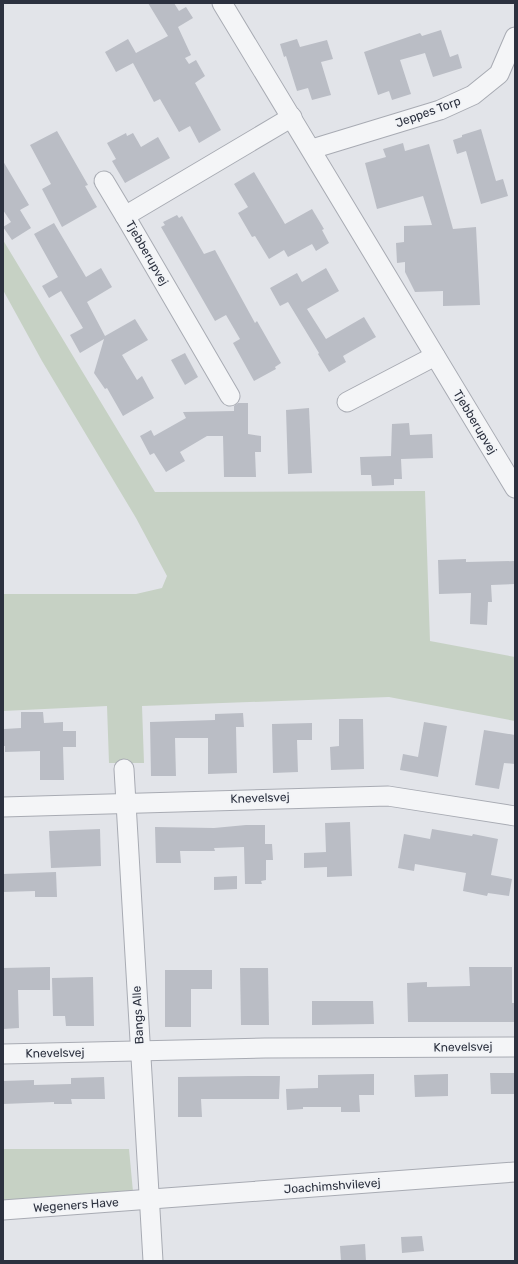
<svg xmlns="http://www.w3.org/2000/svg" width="518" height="1264" font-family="Rubik,sans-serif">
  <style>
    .green { fill: #c6d1c4 }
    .building { fill: #babdc5 }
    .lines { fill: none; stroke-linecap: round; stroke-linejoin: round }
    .minor-casing { stroke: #a8abb3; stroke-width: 21 }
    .minor { stroke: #f4f5f7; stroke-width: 19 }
    .labels { text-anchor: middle; stroke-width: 3; stroke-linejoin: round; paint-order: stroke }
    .street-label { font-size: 12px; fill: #2c313f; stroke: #f1f3f6 }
  </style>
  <rect width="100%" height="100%" fill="#e2e4e9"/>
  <g class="green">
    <path d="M3,240L155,492L425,491L430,641L515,657V721L389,697L142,706L144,763H109L107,706L3,711V594H136L162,588L167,576L136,518L42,361L3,290Z"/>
    <path d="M3,1149H129L133,1192L3,1202Z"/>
  </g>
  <g class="building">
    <path d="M148,3H174L179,11L186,7L193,18L178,27L191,55L185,58L189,64L196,60L205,76L195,83L221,130L199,143L190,126L179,132L160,99L154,102L133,63L116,72L105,52L128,39L136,53L168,36Z"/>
    <path d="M441,30L450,57L458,54L462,68L433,77L425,53L400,60L411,94L392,100L389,91L378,95L364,52L420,33L422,36Z"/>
    <path d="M297,39L300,47L327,40L333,59L321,62L331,95L312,100L308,88L297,91L286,56L284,57L280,44Z"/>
    <path d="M481,129L496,181L503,179L508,196L481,204L466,151L457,154L453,140L462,137V135Z"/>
    <path d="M57,131L88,185L85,186L97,207L62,227L42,189L51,184L30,145Z"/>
    <path d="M126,133L127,136L133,133L141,147L158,137L170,158L125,183L112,161L116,159L107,143Z"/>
    <path d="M403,143L405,151L429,144L453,229L476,227L480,305L443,306V291L415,292L405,272V262L397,263L396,243L404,242V226L432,225L423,196L377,209L365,163L386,157L383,149Z"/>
    <path d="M3,161L29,205L20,210L31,228L12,240L3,227L11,222L3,210Z"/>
    <path d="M254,172L285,224L312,209L324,229L322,230L329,243L316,251L312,244L288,257L284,250L269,259L255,236L252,237L238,213L248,207L234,184Z"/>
    <path d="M177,215L179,218L182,216L204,254L215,250L255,323L257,321L281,363L275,367L276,369L254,381L233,343L240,339L226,315L215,321L161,227L165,225L163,222Z"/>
    <path d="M54,223L86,277L101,268L112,287L87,302L105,336L135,319L148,340L122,355L137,380L142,376L154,398L123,416L107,388L105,389L94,373L104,339L80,353L70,335L83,328L61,291L49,298L42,286L58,277L34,234Z"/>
    <path d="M326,268L339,291L307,309L326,339L364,317L376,337L343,356L346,362L329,372L318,354L319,353L288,302L280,306L270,288L297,273L302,282Z"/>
    <path d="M185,353L198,377L185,385L171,360Z"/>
    <path d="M238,403H248V434L261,436V452H255L256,477H224L223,436H207L180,452L185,461L166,472L154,453L150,455L140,436L151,430L154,436L186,418L183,412L234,411V406Z"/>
    <path d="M309,408L312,473L288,474L286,410Z"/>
    <path d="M409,423L410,435L432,434L433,458L401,459L402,479H394V485L372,486L371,475H361L360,457L391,456L392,424Z"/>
    <path d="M466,559V562L515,561V584L491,585L492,602H488L487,625L470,624L471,593L439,594L438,560Z"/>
    <path d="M21,712H43L44,723L63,722V731H76V747H63L64,780H40V751L5,752V746H3V732L4,729L21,728Z"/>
    <path d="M243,713L244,727H236L237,773L208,774V738H175L176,776H151L150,722L215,720V714Z"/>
    <path d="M339,719H363L364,769L331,770L330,747L339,746Z"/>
    <path d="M424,722L447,726L438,777L400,770L403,754L418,757Z"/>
    <path d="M312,723V740H297L298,772L273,773L272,724Z"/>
    <path d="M484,730L515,735V764L504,763L499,789L475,785Z"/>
    <path d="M350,822L352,876L327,877V867L304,868V853L326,852L325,823Z"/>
    <path d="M246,825H265V844H272L273,860H266V880L261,881L262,884H245L244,847L214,848L215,851H180L181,863H156L155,827L214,828Z"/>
    <path d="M100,829L101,866L51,868L49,831Z"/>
    <path d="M432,829L472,836L473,834L498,839L491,875L512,879L509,896L488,893L487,896L463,891L466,873L415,864L414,871L398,868L404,834L430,839Z"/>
    <path d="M56,872L57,897H35V891L3,892V874Z"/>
    <path d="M237,876V889L214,890V877Z"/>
    <path d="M50,967V990H18L19,1028L3,1029V968Z"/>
    <path d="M469,967H512V1003H515V1022H408L407,983L427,982V987L470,986Z"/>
    <path d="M240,968H268L269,1025H241Z"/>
    <path d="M165,970H212V989H191V1027H165Z"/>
    <path d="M93,977L94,1026H66L65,1016H53L52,978Z"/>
    <path d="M312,1001H373L374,1024L312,1025Z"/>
    <path d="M490,1073H515V1094H491Z"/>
    <path d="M374,1074V1095H359L360,1112H341V1107H303V1109L287,1110L286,1089L318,1088V1075Z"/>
    <path d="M448,1074V1096L415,1097L414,1075Z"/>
    <path d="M248,1076H280L279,1099H201L202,1117H178V1077Z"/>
    <path d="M104,1077L105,1099H71L72,1104H54V1102L3,1104V1081L34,1080V1085L71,1084V1078Z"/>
    <path d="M422,1236L424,1251L402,1253L401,1237Z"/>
    <path d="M365,1244L366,1261H341L340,1246Z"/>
  </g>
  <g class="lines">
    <defs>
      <g id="minor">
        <path d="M222,3L515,488"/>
        <path d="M312,149L440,110L473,95L499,74L515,37"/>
        <path d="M104,181L125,216"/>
        <path d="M230,396L125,216L292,117"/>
        <path d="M347,402L435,356"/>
        <path d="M124,769L153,1261"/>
        <path d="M3,807L388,796L515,816"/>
        <path d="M3,1054L265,1048L515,1047"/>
        <path d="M3,1210L515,1172"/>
      </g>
    </defs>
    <use href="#minor" class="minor-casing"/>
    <use href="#minor" class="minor"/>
  </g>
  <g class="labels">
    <g class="street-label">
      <text transform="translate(428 112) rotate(-20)" y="4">Jeppes Torp</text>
      <text transform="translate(147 253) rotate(60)" y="4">Tjebberupvej</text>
      <text transform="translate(475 422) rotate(59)" y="4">Tjebberupvej</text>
      <text transform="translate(260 798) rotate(-2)" y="4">Knevelsvej</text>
      <text transform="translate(138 1015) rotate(-93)" y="4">Bangs Alle</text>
      <text transform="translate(463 1047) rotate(-1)" y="4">Knevelsvej</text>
      <text transform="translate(55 1053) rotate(-1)" y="4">Knevelsvej</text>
      <text transform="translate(332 1186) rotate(-4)" y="4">Joachimshvilevej</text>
      <text transform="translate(76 1205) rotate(-4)" y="4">Wegeners Have</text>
    </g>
  </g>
  <rect width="518" height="1264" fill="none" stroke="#2c313f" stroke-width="8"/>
</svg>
